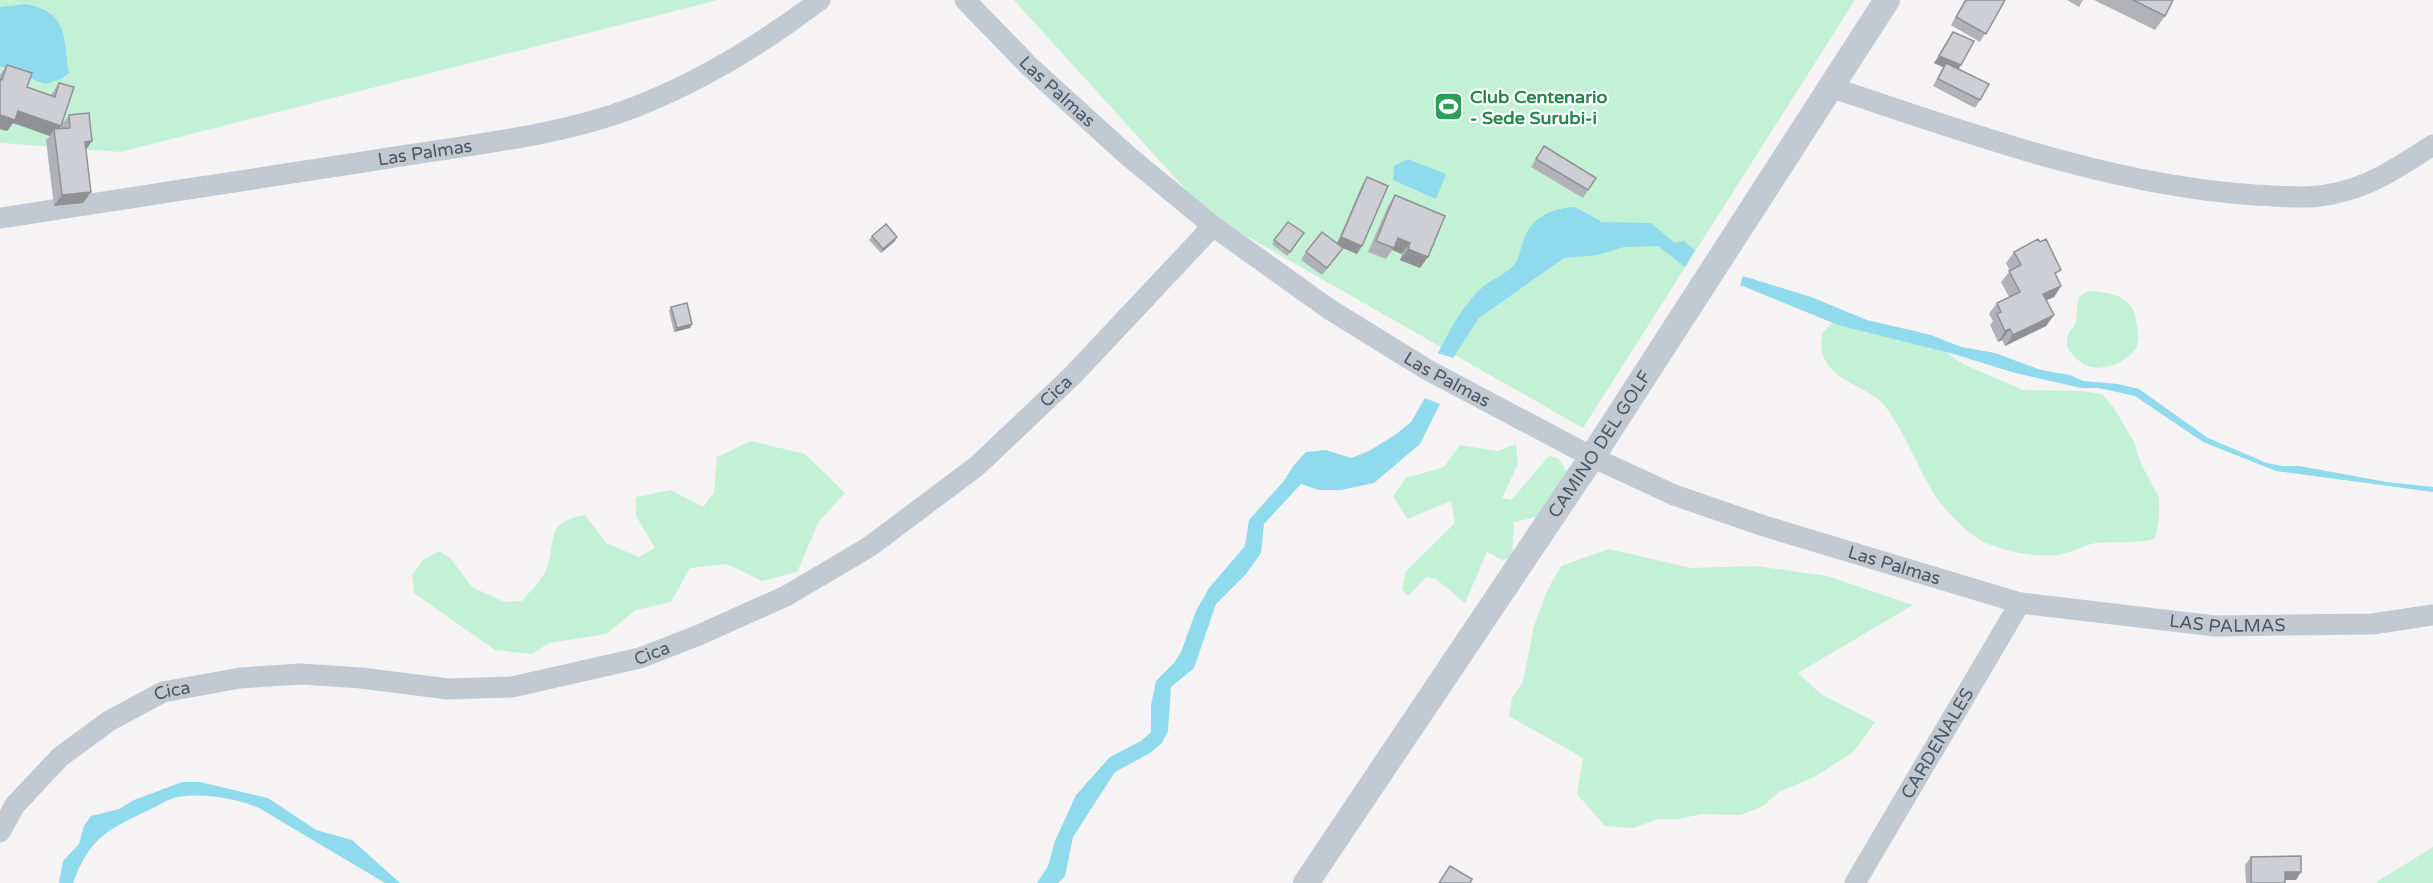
<svg xmlns="http://www.w3.org/2000/svg" width="2433" height="883" font-family="'Varela Round',sans-serif">
  <style>
    .green { fill: #c3f1d5 }
    .water { fill: #90daee }
    .lines { fill: none; stroke-linecap: round; stroke-linejoin: round }
    .minor { stroke: #c1cad2; stroke-width: 21 }
    .tertiary { stroke: #c1cad2; stroke-width: 26 }
    .wall { fill: #b0b2b7 }
    .shaded-wall { fill: #909195 }
    .building { fill: #cdcfd5; stroke: #909195; stroke-width: 1.5 }
    .labels { text-anchor: middle; stroke-width: 4.5; stroke-linejoin: round; paint-order: stroke }
    .street-label { font-size: 18px; fill: #4a5661; stroke: #fff }
    .leisure-label { font-size: 18px; font-weight: bold; fill: #27864d; stroke: #fff; text-anchor: start }
  </style>
  <rect width="100%" height="100%" fill="#f5f3f3"/>
  <g class="green">
    <path d="M0,0H718L120,152L0,143Z"/>
    <path d="M1014,0H1855L1583,428L1208,214Z"/>
    <path d="M2088,291C2115,293 2135,296 2137,327C2138,335 2140,343 2135,350C2122,366 2093,375 2078,360C2072,354 2066,349 2067,340C2067,333 2072,330 2075,324C2078,316 2076,305 2079,297Z"/>
    <path d="M1836,320L1913,330L1937,340L1949,355L1965,365L2023,390L2081,391L2102,394L2114,408L2134,442L2141,464L2159,497V518L2155,539C2135,544 2116,541 2096,543C2084,545 2074,552 2062,554C2039,559 2002,551 1982,541C1967,533 1946,511 1936,497C1918,469 1904,430 1885,406C1868,385 1833,384 1823,355C1820,349 1822,340 1822,333Z"/>
    <path d="M751,441L805,454L845,493L819,521L797,572L762,581L727,564L690,568L671,602L636,610L606,634L549,643L532,654L495,650L414,593L412,575L423,560L439,551L451,559L472,587L504,602L522,601C529,592 541,581 546,571C558,541 542,523 585,515L606,543L639,557L655,548L636,516V497L671,490L703,507L714,493L717,457Z"/>
    <path d="M1516,444L1518,464L1502,498L1511,500L1549,456L1558,458L1568,473L1551,514L1514,522L1512,557L1502,560L1487,552L1465,603L1436,579L1426,577L1408,596L1402,589L1406,571L1455,523L1451,501L1407,519L1393,496L1406,478L1444,467L1460,445L1498,451Z"/>
    <path d="M1609,549L1691,568L1756,566L1827,576L1913,605L1798,673L1821,694L1875,722L1853,752L1816,776L1779,792L1763,806L1740,815L1702,814L1678,819H1657L1634,828L1605,826L1577,794L1583,758L1509,716L1512,698L1523,682L1534,626L1547,591L1561,566Z"/>
    <path d="M2433,847V883H2375Z"/>
  </g>
  <g class="water">
    <path d="M26,4C69,13 63,36 69,73L61,79L45,84L0,66V7Z"/>
    <path d="M1408,159L1446,174L1436,199L1393,180L1394,166Z"/>
    <path d="M1575,207L1602,222L1651,223L1675,243L1684,241L1695,250L1685,267L1658,246L1624,247L1597,255L1564,258L1479,318L1453,358L1438,353C1451,328 1463,304 1485,285C1493,279 1504,275 1512,267C1519,260 1520,251 1523,242C1530,218 1551,208 1575,207Z"/>
    <path d="M1743,276L1811,297L1867,320L1931,335L1961,347L1995,353L2041,370L2070,375L2083,381L2118,384L2139,389L2208,438L2267,463L2282,466H2299L2387,482L2433,487V492L2276,471L2203,442L2135,396L2099,388H2081L2015,373L1954,354L1838,325L1740,285Z"/>
    <path d="M1425,398L1440,404L1420,444L1374,483L1341,490H1319L1301,484L1264,524L1261,553L1246,574L1216,604L1194,668L1171,687L1168,731L1162,743L1150,753L1115,772L1073,837L1065,876L1058,883H1037L1048,866L1055,841L1076,795L1110,757L1141,741L1151,732V705L1156,681L1174,663L1181,652L1196,611L1209,588L1245,546L1249,520L1283,482L1294,465L1306,452L1326,450L1351,458L1369,451L1395,435L1411,422Z"/>
    <path d="M182,782H200L268,798L316,830L352,840L400,883H385L259,808C234,798 205,793 178,797C169,798 158,806 149,810C107,830 90,837 73,883H59L63,861L79,844L84,826L91,816L119,809L134,800Z"/>
  </g>
  <g class="lines">
    <g class="minor">
      <path id="s1" d="M965,0L1030,67L1127,155L1213,226L1329,309L1426,369L1592,457L1674,495L1764,526L2020,603L2215,626L2372,624L2433,615"/>
      <path d="M1830,87C1966,132 2111,186 2255,195C2282,196 2310,200 2336,193C2374,185 2401,165 2433,145"/>
      <path id="s2" d="M0,218C130,198 259,178 389,158C470,145 570,135 645,103C709,77 766,41 820,0"/>
      <path id="s3" d="M0,832L15,805L60,757L109,721L163,692L240,678L301,674L361,678L448,689L512,687L640,658L699,635L786,596L869,547L977,466L1073,375L1213,226"/>
      <path id="s4" d="M1855,883L2020,603"/>
    </g>
    <path class="tertiary" id="s5" d="M1306,883L1592,457L1887,0"/>
  </g>
  <g class="wall">
    <path d="M1965,0H2005L1980,42L1951,25Z"/>
    <path d="M2067,0H2083L2079,7Z"/>
    <path d="M2094,0H2173L2165,16L2155,30Z"/>
    <path d="M1953,32L1958,69L1980,100L1975,108L1933,86L1943,67L1934,63Z"/>
    <path d="M7,65L27,87L51,95L59,83L61,126L59,129H61V126L69,115L92,141L86,150L91,192L83,203L54,206L46,140L50,136L13,123L7,131L0,129V75Z"/>
    <path d="M1544,146L1588,190L1583,198L1531,167Z"/>
    <path d="M1367,177L1357,254L1343,248L1322,275L1301,260L1306,252L1337,243L1362,185Z"/>
    <path d="M1395,195L1420,268L1400,260L1402,254L1392,250L1386,259L1368,252L1388,206Z"/>
    <path d="M1288,222L1304,233L1287,256L1272,244Z"/>
    <path d="M872,236L895,241L881,253L869,240Z"/>
    <path d="M2014,252L2057,276L2061,286L2054,297L2046,300L2054,315L2046,326L2005,346L2002,340L1998,342L1990,325L1993,321L1989,314L1997,303L2009,297L2001,282L2010,271L2006,263Z"/>
    <path d="M671,307L692,324L690,328L674,332L669,311Z"/>
    <path d="M2251,857L2296,880H2285V883H2246L2245,865Z"/>
  </g>
  <g class="shaded-wall">
    <path d="M1939,56L1961,65L1956,73L1946,63L1943,67L1934,63Z"/>
    <path d="M18,111L61,126L55,135L54,129L50,136L13,123L7,131L0,129V115Z"/>
    <path d="M92,141L84,152L85,142Z"/>
    <path d="M91,192L83,203L54,206L62,195Z"/>
    <path d="M897,237L895,241L881,253L883,249Z"/>
    <path d="M1341,237L1362,246L1357,254L1343,248L1322,275L1327,268L1336,245Z"/>
    <path d="M1398,238L1410,243L1402,254L1392,250Z"/>
    <path d="M1408,249L1428,257L1420,268L1400,260Z"/>
    <path d="M2061,286L2054,297L2036,305L2043,294Z"/>
    <path d="M2054,315L2046,326L2005,346L2013,335Z"/>
    <path d="M692,324L690,328L674,332L677,328Z"/>
    <path d="M2010,329L2002,340L1998,342L2005,331Z"/>
    <path d="M2285,872H2301L2296,880H2280Z"/>
  </g>
  <g class="building">
    <path d="M1966,0H2005L1986,34L1956,17Z"/>
    <path d="M2133,0H2173L2165,16Z"/>
    <path d="M1953,32L1974,41L1961,65L1939,56Z"/>
    <path d="M1946,63L1989,84L1980,100L1938,79Z"/>
    <path d="M7,65L32,73L27,87L55,97L59,83L74,87L61,126L18,111L15,120L0,115V79L2,80Z"/>
    <path d="M89,113L92,141L85,142L91,192L62,195L54,129L70,128L69,115Z"/>
    <path d="M1544,146L1596,178L1588,190L1536,159Z"/>
    <path d="M1367,177L1388,186L1362,246L1341,237Z"/>
    <path d="M1395,195L1445,216L1428,257L1408,249L1410,243L1398,238L1394,248L1376,241Z"/>
    <path d="M1288,222L1304,233L1290,252L1274,240Z"/>
    <path d="M886,224L897,237L883,249L872,236Z"/>
    <path d="M1322,232L1343,248L1327,268L1306,252Z"/>
    <path d="M2038,239L2040,242L2046,239L2061,270L2055,273L2061,286L2043,294L2054,315L2013,335L2010,329L2005,331L1997,314L2001,312L1997,303L2020,292L2009,271L2021,265L2014,252Z"/>
    <path d="M687,303L692,324L677,328L671,307Z"/>
    <path d="M2301,856V872H2285V883H2251V857Z"/>
    <path d="M1450,866L1472,879L1470,883H1439Z"/>
  </g>
  <defs>
    <symbol id="stadium-square" viewBox="-11 -11 22 22"><rect x="-9" y="-9" width="18" height="18" rx="4" fill="#2e9e5b" stroke="#fff"/><path d="M0-5a6.5 5 0 1 0 0 10a6.5 5 0 1 0 0-10ZM-3.5-1.8h7v3.6h-7Z" fill="#fff"/></symbol>
  </defs>
  <g fill-rule="evenodd">
    <use href="#stadium-square" x="1432" y="90" width="33" height="33"/>
  </g>
  <g class="labels">
    <g class="street-label">
      <text dy="6" stroke="none"><textPath href="#s1" startOffset="130">Las Palmas</textPath></text>
      <text dy="6" stroke="none"><textPath href="#s2" startOffset="430">Las Palmas</textPath></text>
      <text dy="6" stroke="none"><textPath href="#s1" startOffset="616">Las Palmas</textPath></text>
      <text dy="6" stroke="none"><textPath href="#s3" startOffset="1200">Cica</textPath></text>
      <text dy="6" stroke="none"><textPath href="#s5" startOffset="528">CAMINO DEL GOLF</textPath></text>
      <text dy="6" stroke="none"><textPath href="#s1" startOffset="1102">Las Palmas</textPath></text>
      <text dy="6" stroke="none"><textPath href="#s1" startOffset="1442">LAS PALMAS</textPath></text>
      <text dy="6" stroke="none"><textPath href="#s3" startOffset="714">Cica</textPath></text>
      <text dy="6" stroke="none"><textPath href="#s3" startOffset="228">Cica</textPath></text>
      <text dy="6" stroke="none"><textPath href="#s4" startOffset="162">CARDENALES</textPath></text>
    </g>
    <g class="leisure-label">
      <text x="1470" y="103">Club Centenario<tspan x="1470" dy="21">- Sede Surubi-i</tspan></text>
    </g>
  </g>
</svg>
